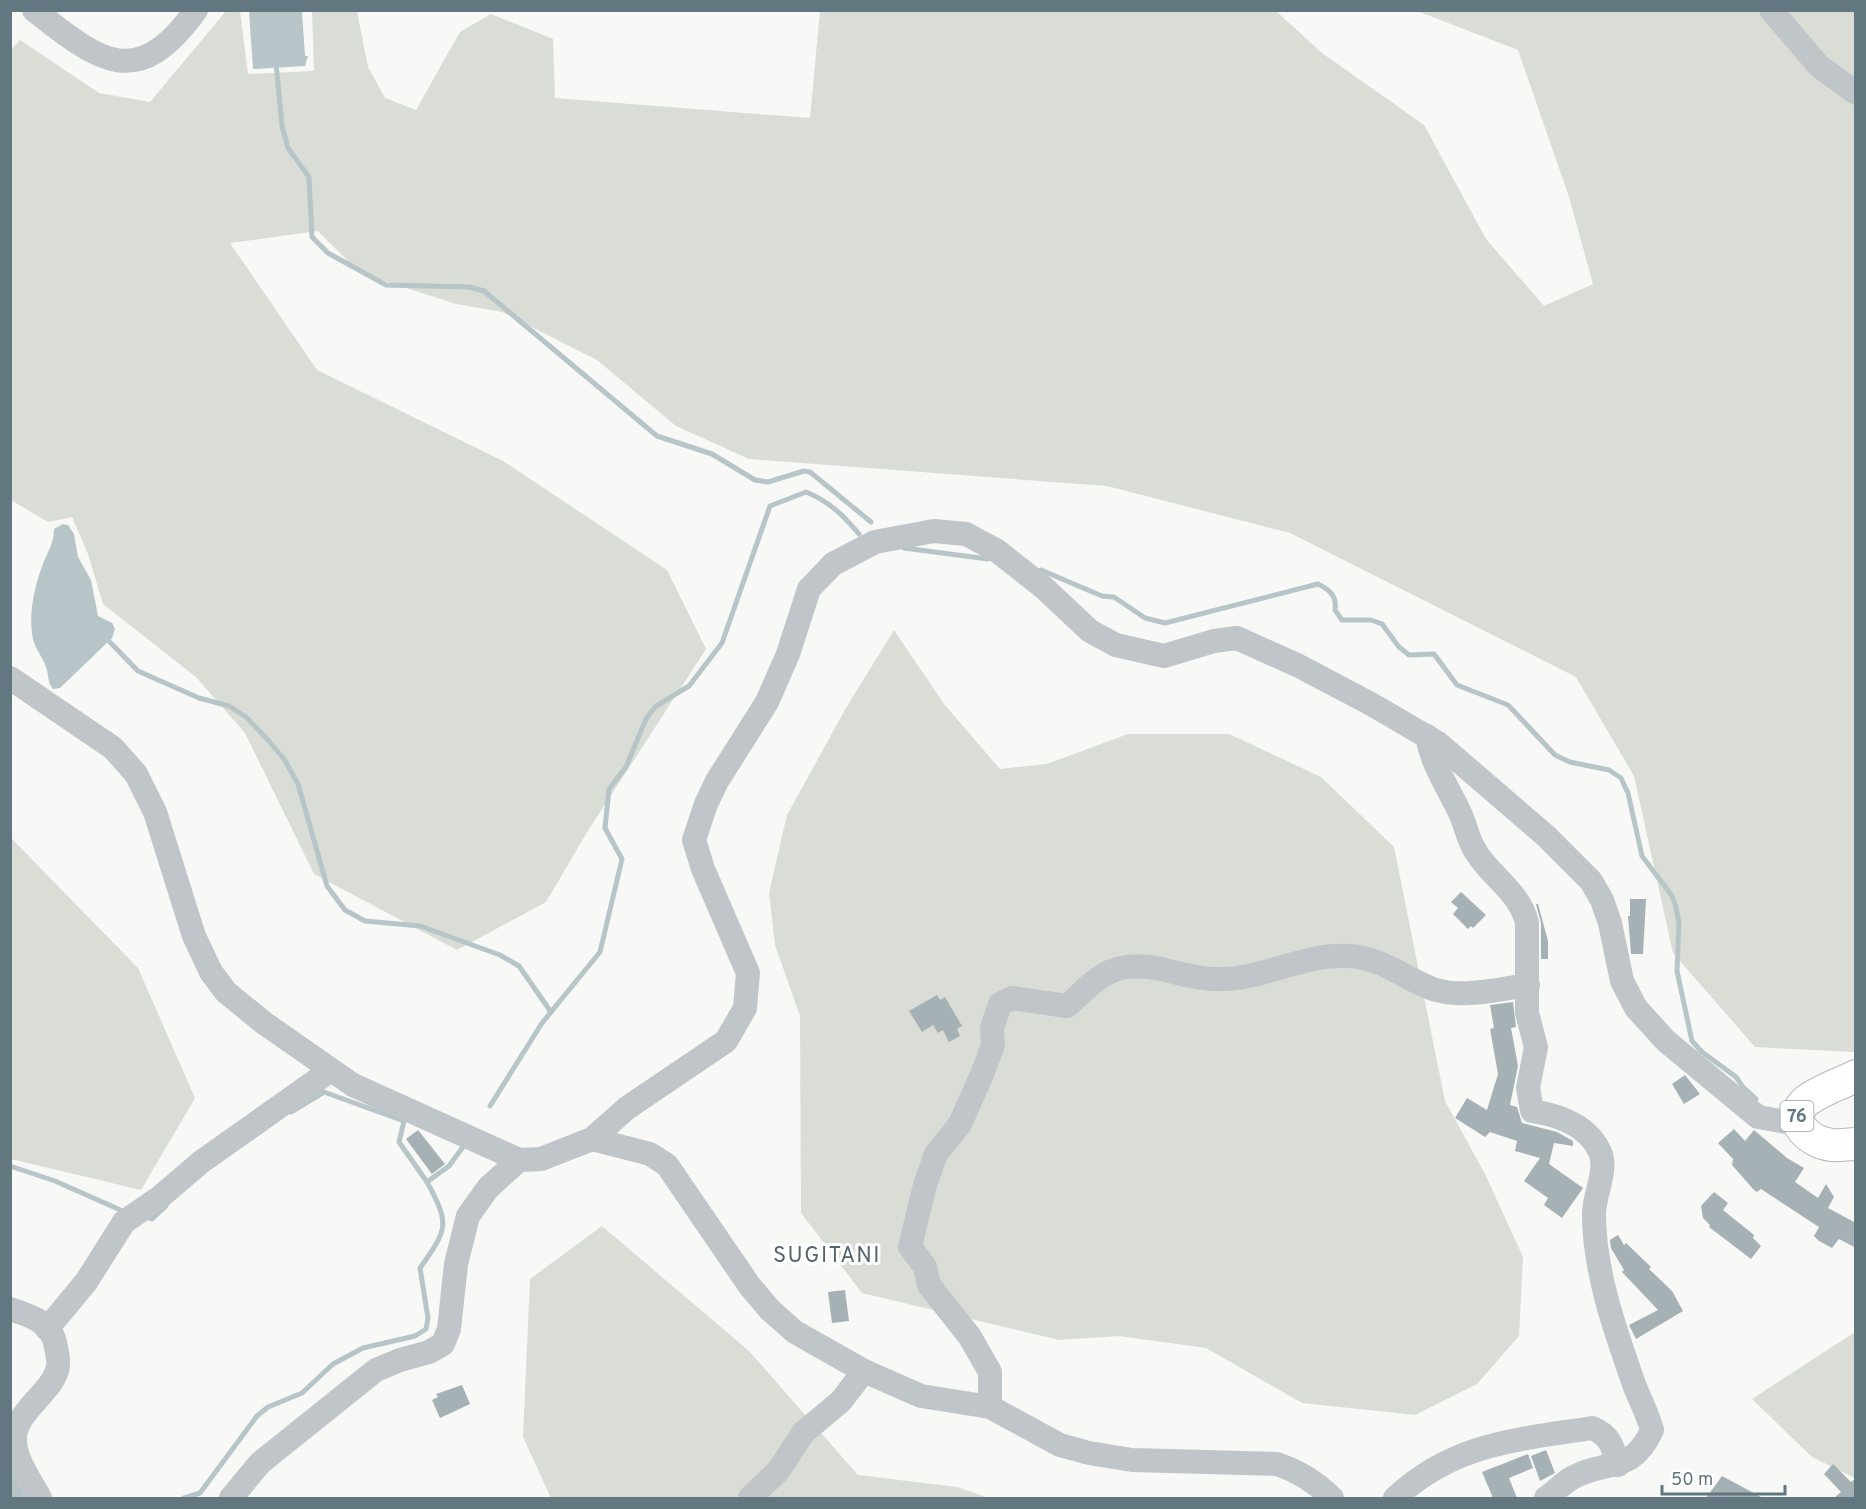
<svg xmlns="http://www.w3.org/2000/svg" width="1866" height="1509" font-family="Overpass,sans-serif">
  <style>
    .green { fill: #d9ddd5 }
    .water { fill: #b7c5c8 }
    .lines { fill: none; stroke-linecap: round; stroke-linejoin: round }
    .stream { stroke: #b7c5c8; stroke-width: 5 }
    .building { fill: #a6b1b5 }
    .major-casing { stroke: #b3b9bc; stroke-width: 34 }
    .minor { stroke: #bfc5c8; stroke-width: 24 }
    .major { stroke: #fff; stroke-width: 32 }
    .labels { text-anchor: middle; stroke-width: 6; stroke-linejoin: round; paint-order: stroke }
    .shield { fill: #fff; stroke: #92a0a7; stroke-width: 1.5 }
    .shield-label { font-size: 18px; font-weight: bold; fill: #637781 }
    .quarter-label { font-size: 22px; letter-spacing: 1.5px; fill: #55646c; stroke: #fff }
  </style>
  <rect width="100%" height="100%" fill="#f8f8f6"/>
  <g class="green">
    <path d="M226,11H240L248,74L314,71L312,11H357L368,67L385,98L416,110L460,32L491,14L553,39L555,98L810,118L820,11H1276L1322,53L1424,125L1486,239L1544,306L1593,284L1569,197L1518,50L1417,11H1855V1052L1755,1047L1673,953L1634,776L1576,677L1290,533L1107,486L749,459L676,426L597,360L502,312L456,304L360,273L318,231L230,243L317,370L503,461L667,570L706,649L589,829L546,902L457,950L314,874L245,733L196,677L103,604L88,554L72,517L48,522L11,500L10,51L20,40L99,93L150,102Z"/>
    <path d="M894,630L944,704L1000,769L1047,764L1128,734H1229L1321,777L1394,847L1445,1101L1485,1174L1523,1257L1519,1336L1477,1384L1415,1415L1302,1403L1206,1348L1119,1336L1059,1340L862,1293L801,1213L800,1016L775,945L769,893L787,815L846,708Z"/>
    <path d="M10,837L138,968L195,1098L141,1190L11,1159Z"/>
    <path d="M602,1226L749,1351L858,1475L957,1487L989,1498H551L523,1437L530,1279Z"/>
    <path d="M1855,1332V1478L1812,1457L1752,1399Z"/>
  </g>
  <g class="water">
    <path d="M249,11H302L305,56H308L305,66L253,69Z"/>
    <path d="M63,524L68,525L74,534L78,557L91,580L98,616L112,623L115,629L112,638L60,688L53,689C47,681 49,676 46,667C42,655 33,647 32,633C29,610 35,585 43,564C48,551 54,543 54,529Z"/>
    <path d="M11,1470L26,1498H11Z"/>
  </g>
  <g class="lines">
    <g class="stream">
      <path d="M276,63L282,126L288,148L309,177L312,237L328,253L386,285L469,287L484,291L657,436L712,454L755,480L768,482L804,471L810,472L871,522"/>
      <path d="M904,548L988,559"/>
      <path d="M1041,570L1102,596L1114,597L1145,618L1165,623L1318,584C1330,590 1337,596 1335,610L1342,620H1371L1382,624L1399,647L1409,655L1434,654L1457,685L1508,705L1555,755L1570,762L1609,770L1621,778L1628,793L1642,856L1672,896L1676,907L1679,924L1677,971L1692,1041L1702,1052L1736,1077L1743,1087L1756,1099"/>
      <path d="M105,637L138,671L199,698L229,706L246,717L268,740L284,759L298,784L327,886L345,910L365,921L420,926L500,955L519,966L551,1012"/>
      <path d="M490,1106L542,1023L600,952L622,859L605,828L609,789L626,767L646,719L656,706L689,686L722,643L770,506L806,492C830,502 843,515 859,534"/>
      <path d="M291,1112L324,1092L404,1121L399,1142L427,1182"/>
      <path d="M10,1166L55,1181L125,1212"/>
      <path d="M149,1218L152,1219L166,1206"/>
      <path d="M184,1498L200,1493L257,1416L268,1407L302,1393L333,1364L363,1348L415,1336L426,1329L428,1318L420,1268C448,1229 450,1224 427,1182L449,1166L463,1147"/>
    </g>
  </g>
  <g class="building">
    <path d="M1461,892L1486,915L1473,928L1471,926L1468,929L1453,914L1458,908L1451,902Z"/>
    <path d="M1630,899H1646L1643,954H1631L1628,916H1630Z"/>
    <path d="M1536,904H1538L1548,941V959H1541V923Z"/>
    <path d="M937,995L940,1000L945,997L962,1026L957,1029L960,1036L949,1042L943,1030L938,1033L933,1025L922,1032L909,1011Z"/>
    <path d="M1513,1002L1516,1027L1511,1028L1518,1066L1510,1105L1517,1107L1522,1123L1557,1132L1573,1141V1146L1554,1143L1549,1164L1583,1188L1562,1218L1544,1205L1548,1198L1524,1181L1540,1158L1515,1151L1517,1141L1490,1132L1485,1137L1455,1118L1467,1098L1487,1110L1498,1074L1490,1029L1494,1028L1490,1005Z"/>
    <path d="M1685,1075L1700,1094L1684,1104L1672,1084Z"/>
    <path d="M1734,1129L1745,1141L1754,1130L1787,1158L1804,1168L1795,1182L1818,1198L1826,1184L1834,1197L1828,1208L1856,1223V1248L1839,1239L1832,1248L1819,1241L1814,1236L1819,1227L1761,1189L1757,1192L1754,1190L1732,1165L1733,1159L1718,1143Z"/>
    <path d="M418,1130L445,1164L432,1174L406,1139Z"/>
    <path d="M1714,1192L1728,1203L1723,1210L1754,1235L1753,1238L1761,1246L1751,1259L1709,1227L1710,1225L1703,1218L1701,1206Z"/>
    <path d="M1618,1235L1624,1245L1626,1243L1651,1267L1649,1269L1672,1291L1683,1311L1636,1339L1629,1325L1658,1310L1622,1272L1624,1270L1611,1248L1610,1240Z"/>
    <path d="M845,1290L849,1321L832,1323L828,1292Z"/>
    <path d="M462,1385L470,1404L440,1418L432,1400L438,1397L436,1394Z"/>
    <path d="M1546,1450L1555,1473L1540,1481L1531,1456Z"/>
    <path d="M1528,1454L1533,1468L1509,1478L1517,1498H1493L1482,1472Z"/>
    <path d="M1833,1464L1851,1482L1856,1478V1498H1834L1841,1492L1824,1474Z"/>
    <path d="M1722,1476L1763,1498H1706Z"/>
  </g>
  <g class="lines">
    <defs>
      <path id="major" d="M1856,1076C1840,1084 1818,1091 1805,1102C1785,1122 1811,1143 1832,1145C1839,1146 1848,1144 1856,1144"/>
    </defs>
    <use href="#major" class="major-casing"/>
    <g class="minor">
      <path d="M34,10C100,62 137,92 196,10"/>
      <path d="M1771,10L1819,66L1856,93"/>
      <path d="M10,678L113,748L136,774L155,812L194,936L211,972L226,992L264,1023L353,1085L519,1160L541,1159L592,1139L627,1108L726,1041L745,1008L748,973L703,869L694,840L706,804L717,781L767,702L788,654L809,589L833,564L875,542L934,531L966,534L996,550L1043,587L1090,631L1116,645L1164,656L1214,641L1237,638L1299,666L1371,704L1438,743L1546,836L1591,881L1602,900L1610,923L1622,981L1636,1008L1666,1041L1758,1117L1798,1124"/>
      <path d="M1427,736C1432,765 1448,787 1460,813C1466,826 1468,840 1476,852C1492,878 1520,892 1527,923V1013L1536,1047L1528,1088L1532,1111C1558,1115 1588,1125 1600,1152C1608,1170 1594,1194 1594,1214C1594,1272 1616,1333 1635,1387C1641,1402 1648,1415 1652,1430C1632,1475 1605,1459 1572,1478C1563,1483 1555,1492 1546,1498"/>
      <path d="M592,1139L650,1154L667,1165L749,1285L770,1310L795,1332L864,1371L921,1396L990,1407L1060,1445L1089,1453L1132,1460L1277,1464C1300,1472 1315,1482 1332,1498"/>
      <path d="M10,1309C32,1316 52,1322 56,1347C57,1353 59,1360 58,1366C55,1391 14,1411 15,1440C15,1460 31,1481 40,1498"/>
      <path d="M47,1329L86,1282L124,1222L159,1198L201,1162L331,1070"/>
      <path d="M990,1407V1372L970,1337L929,1285L925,1267L910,1247L925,1185L936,1154L960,1124L983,1072L993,1045L992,1028L1000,1004L1012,998L1067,1006C1084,992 1095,976 1117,969C1151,959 1182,979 1215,979C1261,981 1303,953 1349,956C1381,957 1405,979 1433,989C1462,999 1498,989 1528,985"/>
      <path d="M231,1498L260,1463L376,1370L400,1360L429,1352L443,1344L449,1329L456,1264L468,1216L488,1188L519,1160"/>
      <path d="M750,1498L779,1470L803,1433L841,1401L864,1371"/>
      <path d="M1395,1498C1454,1443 1516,1440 1592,1428C1610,1435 1613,1447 1618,1465"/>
    </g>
    <use href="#major" class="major"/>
  </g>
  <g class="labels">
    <rect class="shield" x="1780.5" y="1101" width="33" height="30" rx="4.5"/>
    <g class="shield-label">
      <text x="1797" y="1122">76</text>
    </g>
    <g class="quarter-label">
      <text x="827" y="1262">SUGITANI</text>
    </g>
  </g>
  <rect width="1866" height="1509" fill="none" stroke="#637781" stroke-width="24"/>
  <path d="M1662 1485v9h123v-9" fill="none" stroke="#637781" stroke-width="3"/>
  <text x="1671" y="1485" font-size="18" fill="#637781" stroke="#ffffff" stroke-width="4.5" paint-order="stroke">50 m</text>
</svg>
